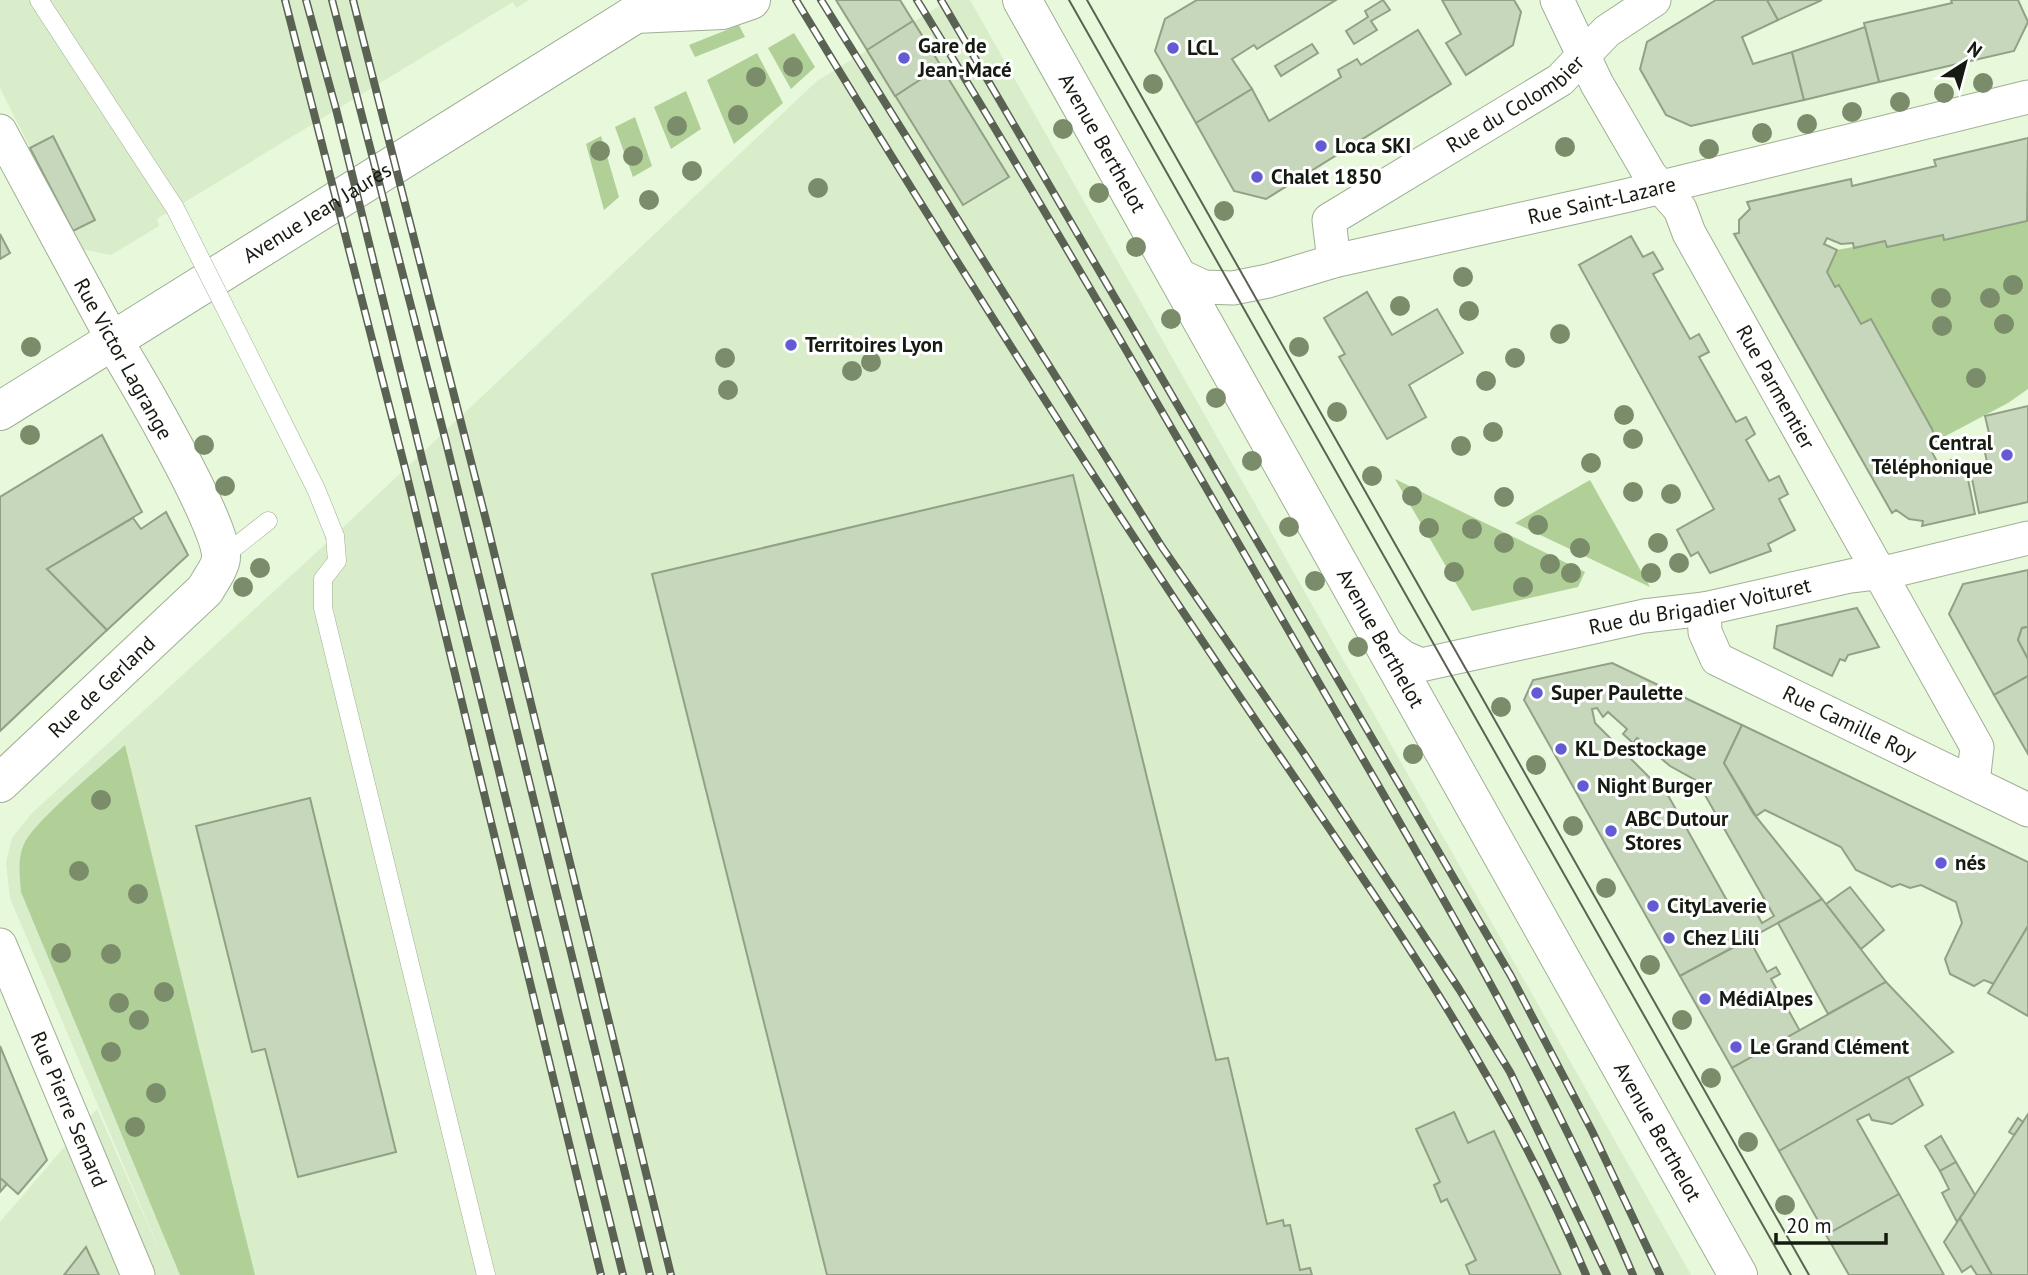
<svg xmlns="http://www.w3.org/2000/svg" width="2028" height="1275" font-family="'PT Sans',sans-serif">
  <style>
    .built { fill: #d9edca }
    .green { fill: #b0d097 }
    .building { fill: #c7d7bb; stroke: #92a086; stroke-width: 2; fill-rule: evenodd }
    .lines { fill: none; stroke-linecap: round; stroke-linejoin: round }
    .service-casing { stroke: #a0af94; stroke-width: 19 }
    .minor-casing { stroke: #a0af94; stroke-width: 35 }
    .tertiary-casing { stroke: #a0af94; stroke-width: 40 }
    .secondary-casing { stroke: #a0af94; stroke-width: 40 }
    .primary-casing { stroke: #a0af94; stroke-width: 40 }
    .service { stroke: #fff; stroke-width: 18 }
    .minor { stroke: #fff; stroke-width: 33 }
    .tertiary { stroke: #fff; stroke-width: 38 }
    .secondary { stroke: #fff; stroke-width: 38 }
    .primary { stroke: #fff; stroke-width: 38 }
    .tram { stroke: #5a6353; stroke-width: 2 }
    .rail-casing { stroke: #5a6353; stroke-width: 8 }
    .rail { stroke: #fff; stroke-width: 5; stroke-dasharray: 16; stroke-linecap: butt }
    .service-bridge-casing { stroke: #a0af94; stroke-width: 19; stroke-linecap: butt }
    .service-bridge { stroke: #fff; stroke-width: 18 }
    .tree { fill: #7b8c6b }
    .poi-dot { fill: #635bd4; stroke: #fff; stroke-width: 2.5 }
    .labels { text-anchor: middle; stroke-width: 6; stroke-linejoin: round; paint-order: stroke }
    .poi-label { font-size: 21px; font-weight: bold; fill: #161b11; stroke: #fff; text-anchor: start }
    .street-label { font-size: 21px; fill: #161b11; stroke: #fff }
  </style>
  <rect width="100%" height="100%" fill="#e8f8db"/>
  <g class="built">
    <path d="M0,0H529L516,8L513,2L157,219L159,226L111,255L81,249L0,88Z"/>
    <path d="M949,0H970L1691,1275H0V1222L97,1109L168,1270L10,898L6,862L12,838L31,814L319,550L817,81Z"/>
  </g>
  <g class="green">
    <path d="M739,25L745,37L695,57L689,45Z"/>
    <path d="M794,33L815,67L791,89L768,48Z"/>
    <path d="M757,53L783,103L734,144L707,80Z"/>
    <path d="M686,91L701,129L671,149L654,107Z"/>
    <path d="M635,117L652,166L633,177L615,127Z"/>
    <path d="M601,136L619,197L604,210L586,144Z"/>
    <path d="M2028,221V389L2008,403L1936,441L1871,319L1861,324L1840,285L1835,287L1827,272L1837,250L1885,241L1887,247L1943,235L1944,240Z"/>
    <path d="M1395,479L1585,572L1578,587L1472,611Z"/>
    <path d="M1590,480L1650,587L1515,523Z"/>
    <path d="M125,745L239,1211L255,1275H180L21,892C20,877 17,859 24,844C35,820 102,766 125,745Z"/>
  </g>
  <g class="building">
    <path d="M836,0H900L1009,177L963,205Z"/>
    <path d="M1197,0H1336L1257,49L1254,45L1232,59L1252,89L1196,123L1155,51L1165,19Z"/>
    <path d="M1383,0L1390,10L1371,21L1377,30L1354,44L1346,31L1368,17L1365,11Z"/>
    <path d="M1442,0H1514L1521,12L1513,45L1466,75L1446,43L1461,34Z"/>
    <path d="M1716,0H1767L1778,20L1742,37L1753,64L1792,52L1804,100L1691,126L1666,115L1640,69L1647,42Z"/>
    <path d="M1767,0H1822L1778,20Z"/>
    <path d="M1951,0H2018L2028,22L2014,51L1879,82L1864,23L1952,3Z"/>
    <path d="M913,21L941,66L895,96L867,50Z"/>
    <path d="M1865,27L1879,82L1804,100L1792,52Z"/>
    <path d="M1418,30L1451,84L1266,199L1234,191L1196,123L1252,89L1269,121L1341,77L1338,70L1357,59L1361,65Z"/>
    <path d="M1312,44L1318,53L1281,76L1275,66Z"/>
    <path d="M53,136L95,220L73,231L30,148Z"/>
    <path d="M2028,138L2027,221L1944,240L1943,235L1887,247L1885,241L1854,248L1853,243L1841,244L1827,238L1824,244L1837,250L1827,272L1835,287L1839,285L1861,324L1871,319L1932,429L1936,441L1928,445L1939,465L1951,460L1959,475L1967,474L1975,514L1922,526L1923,521L1909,519L1896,510L1892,513L1734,234L1739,233V220L1750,209L1747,202L1851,179L1852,186L1936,166L1934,160Z"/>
    <path d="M0,234L10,253L0,259Z"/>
    <path d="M1631,236L1643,257L1653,252L1663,269L1653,274L1690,339L1699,334L1709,352L1699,357L1736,422L1746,417L1755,434L1746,440L1769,481L1779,476L1788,494L1779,499L1795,530L1768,544L1771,551L1710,573L1698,552L1691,556L1677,530L1714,509L1579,265Z"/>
    <path d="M1367,292L1392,335L1437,309L1463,353L1409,385L1426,417L1387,439L1339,357L1345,354L1324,318Z"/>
    <path d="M2028,406V502L1979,513L1971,474L1975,473L1973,465L1987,462L1984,448L1992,446L1985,416Z"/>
    <path d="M102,435L142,512L47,569L107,630L0,731V497Z"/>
    <path d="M1073,475L1216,1060L1228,1058L1267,1224L1283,1220L1284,1226L1290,1225L1300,1270L1310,1268L1312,1275H827L652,574Z"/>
    <path d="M166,512L188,555L107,630L47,569L133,518L141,529Z"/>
    <path d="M2028,570V627L2022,628L2018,640L2028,659V676L1994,695L1949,614L1963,584Z"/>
    <path d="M1857,608L1879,647L1848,655L1845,661L1840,659L1832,676L1774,648L1777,626Z"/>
    <path d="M2028,627V659L2018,640L2022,628Z"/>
    <path d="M1612,663L1742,725L1724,763L1753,813L1822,899L1680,976L1524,700L1533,680ZM1597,708L1603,717L1608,712L1627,729L1623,734L1633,743L1637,738L1670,766L1697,781L1774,916L1762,923L1751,903L1734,913L1669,797L1595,723L1592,709Z"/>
    <path d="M2028,676V754L1994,695Z"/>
    <path d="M1742,725L2028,862V926L1994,984L1984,980L1974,986L1950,974L1945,959L1962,923L1956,902L1921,885L1910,888L1900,884L1892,887L1856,870L1841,847L1765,810L1756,816L1724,763Z"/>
    <path d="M310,798L396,1152L298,1177L265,1049L252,1052L196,826Z"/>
    <path d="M1850,887L1884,930L1861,949L1826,904Z"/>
    <path d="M1822,899L1886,982L1828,1014L1778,923Z"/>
    <path d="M2028,926V1016L1988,993Z"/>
    <path d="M1749,939L1767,972L1776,967L1780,974L1771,979L1800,1031L1732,1068L1680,976Z"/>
    <path d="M1886,982L1953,1052L1779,1151L1732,1068Z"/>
    <path d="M0,1046L47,1160L18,1194L0,1178Z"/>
    <path d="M1908,1077L1923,1105L1892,1124L1872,1120L1869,1114L1857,1120L1899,1194L1826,1235L1779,1151Z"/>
    <path d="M1454,1112L1468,1143L1494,1131L1561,1275H1470L1466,1265L1476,1260L1447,1199L1441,1202L1434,1185L1440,1182L1416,1129Z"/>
    <path d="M2028,1114V1275H1992L1960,1218Z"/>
    <path d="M2018,1118L2023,1122L2014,1135L2009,1132Z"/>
    <path d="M1941,1136L1956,1162L1940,1171L1925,1146Z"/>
    <path d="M1956,1162L1975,1195L1957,1222L1942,1193L1949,1189L1940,1171Z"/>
    <path d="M0,1178L7,1184L0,1192Z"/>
    <path d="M1899,1194L1944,1275H1849L1826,1235Z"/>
    <path d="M1960,1218L1992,1275H1977L1971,1266L1962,1272L1944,1242Z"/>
    <path d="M86,1247L99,1275H64Z"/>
  </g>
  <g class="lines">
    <defs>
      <g id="service">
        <path d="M39,0L175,208"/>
        <path d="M335,536L337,561L323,579V608L486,1275"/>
        <path d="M221,558L268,521"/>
      </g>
      <g id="minor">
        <path id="s1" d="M1557,0L1597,84L1650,175L1680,209L1689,233L1977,747L1973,783"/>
        <path d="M0,131L114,342"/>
        <path id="s2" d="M1334,261L1329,220L1560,80L1607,31L1654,0"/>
        <path id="s3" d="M1176,274L1204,287L1233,288L1268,281L1334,261L1625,196L2028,97"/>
        <path id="s4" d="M1704,609L1705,632L1717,659L2028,810"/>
        <path id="s5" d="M1380,639L1403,657L1421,665L1644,616L1704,609L1850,576L1892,571L2028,538"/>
        <path id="s6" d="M0,945L138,1275"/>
      </g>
      <g id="tertiary">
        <path id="s7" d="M0,783L205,590C210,581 221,566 221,557C222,524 135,376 114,342"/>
      </g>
      <g id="secondary">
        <path d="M635,14L722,10L751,0"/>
        <path id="s8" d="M0,411L658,0"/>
      </g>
      <g id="primary">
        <path id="s9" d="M1022,0L1738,1275"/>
      </g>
    </defs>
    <use href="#service" class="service-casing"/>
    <use href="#minor" class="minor-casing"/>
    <use href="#tertiary" class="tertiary-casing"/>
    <use href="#secondary" class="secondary-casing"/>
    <use href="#primary" class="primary-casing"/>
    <use href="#service" class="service"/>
    <use href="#minor" class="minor"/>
    <use href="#tertiary" class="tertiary"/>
    <use href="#secondary" class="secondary"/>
    <use href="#primary" class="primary"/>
    <g class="tram">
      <path d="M1069,0L1791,1275"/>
      <path d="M1087,0L1809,1275"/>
    </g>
    <defs>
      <g id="rail">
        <path d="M285,0L406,472L601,1275"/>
        <path d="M306,0L336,109L623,1275"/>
        <path d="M332,0L445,438L650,1275"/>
        <path d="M353,0L487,524L671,1275"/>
        <path d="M796,0C934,228 1077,454 1225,675C1355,869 1496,1058 1586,1275"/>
        <path d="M821,0L1162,547L1303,752L1459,989L1510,1072L1607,1275"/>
        <path d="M917,0C1054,223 1185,451 1316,678C1429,873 1545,1068 1633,1275"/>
        <path d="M941,0L1511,976L1592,1131L1660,1275"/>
      </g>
    </defs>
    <use href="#rail" class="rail-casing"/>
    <use href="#rail" class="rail"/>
    <defs>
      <path id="service-bridge" d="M175,208L316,489L335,536"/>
    </defs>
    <use href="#service-bridge" class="service-bridge-casing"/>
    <use href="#service-bridge" class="service-bridge"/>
  </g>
  <g class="tree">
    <circle cx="793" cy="67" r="10"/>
    <circle cx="756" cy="77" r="10"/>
    <circle cx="1983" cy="83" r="10"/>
    <circle cx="1153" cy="84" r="10"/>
    <circle cx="1944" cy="93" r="10"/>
    <circle cx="1900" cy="102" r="10"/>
    <circle cx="1852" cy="112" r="10"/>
    <circle cx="738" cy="115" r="10"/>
    <circle cx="1807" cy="124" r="10"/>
    <circle cx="677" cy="126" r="10"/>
    <circle cx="1063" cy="129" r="10"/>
    <circle cx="1762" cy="133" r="10"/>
    <circle cx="1565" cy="147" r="10"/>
    <circle cx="1709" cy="149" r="10"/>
    <circle cx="600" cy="151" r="10"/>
    <circle cx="633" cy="156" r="10"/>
    <circle cx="692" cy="171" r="10"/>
    <circle cx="818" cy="188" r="10"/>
    <circle cx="1099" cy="193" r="10"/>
    <circle cx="649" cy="200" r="10"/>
    <circle cx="1224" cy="211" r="10"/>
    <circle cx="1136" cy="247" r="10"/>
    <circle cx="1463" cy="277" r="10"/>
    <circle cx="2013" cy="285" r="10"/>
    <circle cx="1941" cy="298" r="10"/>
    <circle cx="1990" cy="298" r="10"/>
    <circle cx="1400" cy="306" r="10"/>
    <circle cx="1469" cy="311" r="10"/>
    <circle cx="1171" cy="319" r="10"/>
    <circle cx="2004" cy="324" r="10"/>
    <circle cx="1942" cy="326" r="10"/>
    <circle cx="1560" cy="334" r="10"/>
    <circle cx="31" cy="347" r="10"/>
    <circle cx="1299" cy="347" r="10"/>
    <circle cx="725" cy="358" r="10"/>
    <circle cx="1515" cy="358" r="10"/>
    <circle cx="871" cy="362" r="10"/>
    <circle cx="852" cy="371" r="10"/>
    <circle cx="1976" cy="378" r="10"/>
    <circle cx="1486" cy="381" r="10"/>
    <circle cx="728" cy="390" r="10"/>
    <circle cx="1216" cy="398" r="10"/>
    <circle cx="1337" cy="412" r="10"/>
    <circle cx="1624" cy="415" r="10"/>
    <circle cx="1493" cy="432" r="10"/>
    <circle cx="30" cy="435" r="10"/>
    <circle cx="1633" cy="439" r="10"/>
    <circle cx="204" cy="445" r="10"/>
    <circle cx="1461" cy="446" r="10"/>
    <circle cx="1252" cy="461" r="10"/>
    <circle cx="1591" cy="463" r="10"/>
    <circle cx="1372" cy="476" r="10"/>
    <circle cx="225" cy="486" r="10"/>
    <circle cx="1633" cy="492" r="10"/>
    <circle cx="1671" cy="494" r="10"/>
    <circle cx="1412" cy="496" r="10"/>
    <circle cx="1504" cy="497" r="10"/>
    <circle cx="1538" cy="525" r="10"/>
    <circle cx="1289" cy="527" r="10"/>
    <circle cx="1429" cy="528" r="10"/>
    <circle cx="1472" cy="529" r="10"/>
    <circle cx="1504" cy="543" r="10"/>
    <circle cx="1658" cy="543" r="10"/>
    <circle cx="1580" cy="548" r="10"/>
    <circle cx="1679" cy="563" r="10"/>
    <circle cx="1550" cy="564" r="10"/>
    <circle cx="260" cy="568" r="10"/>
    <circle cx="1454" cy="572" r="10"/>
    <circle cx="1571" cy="573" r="10"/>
    <circle cx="1651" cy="573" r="10"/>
    <circle cx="1315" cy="581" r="10"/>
    <circle cx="243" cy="587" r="10"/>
    <circle cx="1523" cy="587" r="10"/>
    <circle cx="1358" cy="647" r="10"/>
    <circle cx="1501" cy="707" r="10"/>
    <circle cx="1413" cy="754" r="10"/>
    <circle cx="1536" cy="765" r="10"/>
    <circle cx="101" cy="800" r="10"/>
    <circle cx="1573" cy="826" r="10"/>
    <circle cx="79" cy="871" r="10"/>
    <circle cx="1606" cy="888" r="10"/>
    <circle cx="138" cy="894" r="10"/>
    <circle cx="61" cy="953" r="10"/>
    <circle cx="111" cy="954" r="10"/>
    <circle cx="1650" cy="965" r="10"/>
    <circle cx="164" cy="992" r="10"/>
    <circle cx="119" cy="1003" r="10"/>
    <circle cx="139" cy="1020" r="10"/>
    <circle cx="1682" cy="1020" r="10"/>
    <circle cx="111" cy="1052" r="10"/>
    <circle cx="1711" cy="1078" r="10"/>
    <circle cx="156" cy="1093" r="10"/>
    <circle cx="135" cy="1127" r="10"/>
    <circle cx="1748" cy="1142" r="10"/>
    <circle cx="1785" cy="1205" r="10"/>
  </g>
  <g class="poi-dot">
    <circle cx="1173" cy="48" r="7"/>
    <circle cx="904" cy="58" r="7"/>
    <circle cx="1321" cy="146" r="7"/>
    <circle cx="1257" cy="177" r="7"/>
    <circle cx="791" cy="345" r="7"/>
    <circle cx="2007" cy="455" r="7"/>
    <circle cx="1537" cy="693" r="7"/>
    <circle cx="1561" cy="749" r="7"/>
    <circle cx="1583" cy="786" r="7"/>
    <circle cx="1611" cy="831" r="7"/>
    <circle cx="1941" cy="863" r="7"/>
    <circle cx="1653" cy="906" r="7"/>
    <circle cx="1669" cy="938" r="7"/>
    <circle cx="1705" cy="999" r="7"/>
    <circle cx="1736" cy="1047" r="7"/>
  </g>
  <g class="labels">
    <g class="poi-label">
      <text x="918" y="53">Gare de<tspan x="918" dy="24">Jean-Macé</tspan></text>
      <text x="1187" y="55">LCL</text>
      <text x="1335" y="153">Loca SKI</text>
      <text x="1271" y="184">Chalet 1850</text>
      <text x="805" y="352">Territoires Lyon</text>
      <text x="1993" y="450" text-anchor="end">Central<tspan x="1993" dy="24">Téléphonique</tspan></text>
      <text x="1551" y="700">Super Paulette</text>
      <text x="1575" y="756">KL Destockage</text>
      <text x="1597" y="793">Night Burger</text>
      <text x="1625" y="826">ABC Dutour<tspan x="1625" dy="24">Stores</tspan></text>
      <text x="1955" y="870">nés</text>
      <text x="1667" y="913">CityLaverie</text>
      <text x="1683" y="945">Chez Lili</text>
      <text x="1719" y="1006">MédiAlpes</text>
      <text x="1750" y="1054">Le Grand Clément</text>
    </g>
    <g class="street-label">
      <text dy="7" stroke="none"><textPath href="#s2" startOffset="261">Rue du Colombier</textPath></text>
      <text dy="7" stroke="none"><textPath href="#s9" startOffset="164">Avenue Berthelot</textPath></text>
      <text dy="7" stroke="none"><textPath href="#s3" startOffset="439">Rue Saint-Lazare</textPath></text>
      <text dy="7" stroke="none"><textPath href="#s8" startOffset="374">Avenue Jean Jaurès</textPath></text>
      <text transform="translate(123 359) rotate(61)" y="7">Rue Victor Lagrange</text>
      <text dy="7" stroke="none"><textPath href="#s1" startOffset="446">Rue Parmentier</textPath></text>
      <text dy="7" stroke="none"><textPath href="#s5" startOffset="334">Rue du Brigadier Voituret</textPath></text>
      <text dy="7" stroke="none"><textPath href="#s9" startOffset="732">Avenue Berthelot</textPath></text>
      <text dy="7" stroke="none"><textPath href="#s7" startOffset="140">Rue de Gerland</textPath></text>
      <text dy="7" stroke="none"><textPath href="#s4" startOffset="200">Rue Camille Roy</textPath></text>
      <text dy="7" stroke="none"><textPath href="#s6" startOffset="178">Rue Pierre Semard</textPath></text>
      <text dy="7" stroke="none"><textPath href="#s9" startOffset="1298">Avenue Berthelot</textPath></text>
    </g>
  </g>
  <g transform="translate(1965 63) rotate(36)" stroke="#ffffff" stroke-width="5" paint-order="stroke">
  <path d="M0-5L12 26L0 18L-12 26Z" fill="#161b11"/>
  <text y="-10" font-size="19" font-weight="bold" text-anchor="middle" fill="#161b11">N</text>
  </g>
  <path d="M1776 1233v10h110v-10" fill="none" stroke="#161b11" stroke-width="3.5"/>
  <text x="1786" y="1233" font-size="21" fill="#161b11" stroke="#ffffff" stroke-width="5" paint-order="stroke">20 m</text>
</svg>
